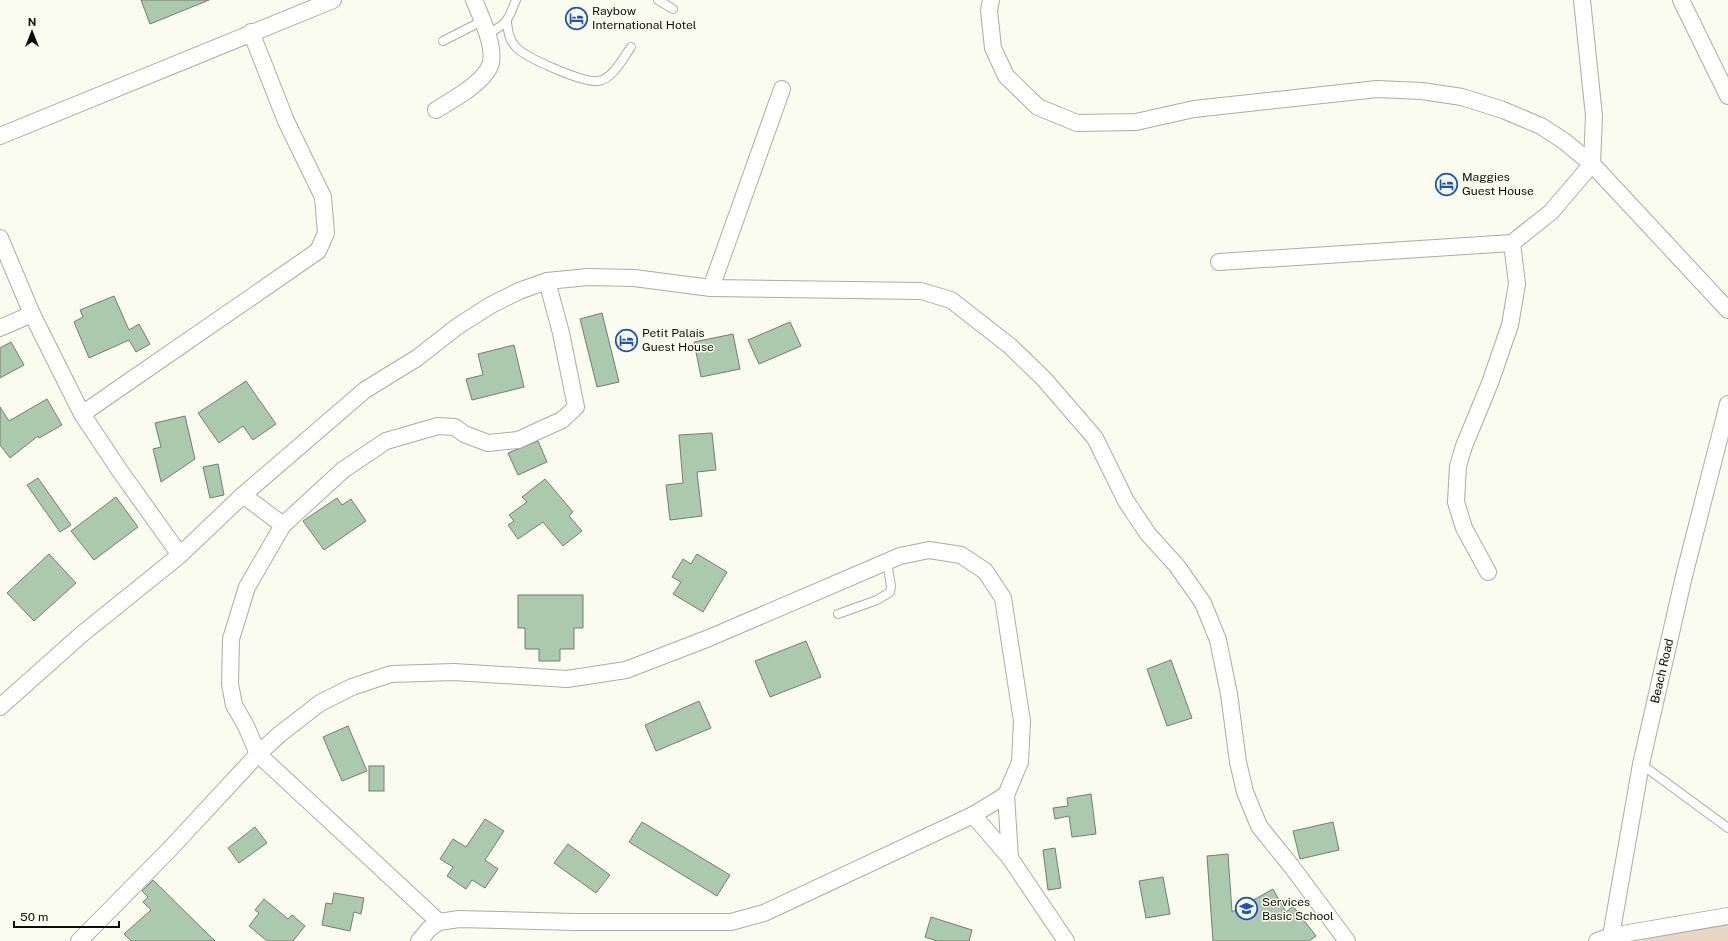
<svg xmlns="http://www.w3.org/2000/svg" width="1728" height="941" font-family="'Public Sans',sans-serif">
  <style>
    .green { fill: #ead6c4 }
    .building { fill: #aac9ad; stroke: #747d75 }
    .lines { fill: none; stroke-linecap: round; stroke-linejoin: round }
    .lane-casing { stroke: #aaada1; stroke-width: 10 }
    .street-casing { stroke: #aaada1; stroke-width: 18 }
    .lane { stroke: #fff; stroke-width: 8 }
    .street { stroke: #fff; stroke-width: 16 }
    .labels { text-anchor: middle; stroke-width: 3; stroke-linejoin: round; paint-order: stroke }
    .poi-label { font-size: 12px; fill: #0c0d09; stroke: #f9fcef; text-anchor: start }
    .street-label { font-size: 12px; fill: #0c0d09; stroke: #f9fcef }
  </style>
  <rect width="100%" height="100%" fill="#f9fcef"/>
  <path class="green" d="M1728,921V941H1639Z"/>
  <g class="building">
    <path d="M141,0H209L150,24Z"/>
    <path d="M114,296L129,330L139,324L150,344L136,352L129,340L89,358L74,322L83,317L80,310Z"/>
    <path d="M602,313L619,382L597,387L580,319Z"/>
    <path d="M790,322L801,346L759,364L748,340Z"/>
    <path d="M733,334L740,369L701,377L694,342Z"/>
    <path d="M11,342L24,365L0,378V348Z"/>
    <path d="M514,345L524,387L472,400L466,379L483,375L478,354Z"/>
    <path d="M246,381L276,424L253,440L243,426L219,443L198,413Z"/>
    <path d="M47,399L62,425L39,438L38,436L10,458L0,445V407L9,421Z"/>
    <path d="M185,416L195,459L161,482L153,449L161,447L155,423Z"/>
    <path d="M712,433L716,470L697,472L702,516L670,520L666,485L683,483L679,435Z"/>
    <path d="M538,441L547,462L518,475L508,453Z"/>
    <path d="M218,464L224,495L210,498L203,467Z"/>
    <path d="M38,478L71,525L60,532L27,485Z"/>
    <path d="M545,479L573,512L569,516L582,531L563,546L543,522L518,539L508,525L514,521L509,515L527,502L522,497Z"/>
    <path d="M116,497L138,527L94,560L71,531Z"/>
    <path d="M337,498L342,505L351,499L366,521L324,550L303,521Z"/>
    <path d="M49,554L76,583L34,621L7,593Z"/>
    <path d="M697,554L727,572L703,612L673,594L681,582L672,577L683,559L691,564Z"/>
    <path d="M518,595H583V628H574V649H560V661H539V649H525V628H518Z"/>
    <path d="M806,641L821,677L770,697L755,661Z"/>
    <path d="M1171,660L1192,718L1167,726L1147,669Z"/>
    <path d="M699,701L711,728L656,751L645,725Z"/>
    <path d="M348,726L367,771L342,781L323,737Z"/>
    <rect x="369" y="766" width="15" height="25"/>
    <path d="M1091,794L1096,834L1072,837L1069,816L1055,819L1053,808L1068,806L1067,798Z"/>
    <path d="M485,819L504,831L485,860L498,869L485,888L472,880L466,889L447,876L453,867L440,859L453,839L466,847Z"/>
    <path d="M642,822L730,875L717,896L629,842Z"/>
    <path d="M1333,822L1339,850L1300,859L1293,831Z"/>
    <path d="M255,827L267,843L239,863L228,848Z"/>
    <path d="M568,844L610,875L596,893L554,863Z"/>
    <path d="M1055,848L1061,888L1048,890L1043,850Z"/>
    <path d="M1228,854L1232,912L1273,889L1286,912L1293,906L1316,936L1309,941H1213L1207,856Z"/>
    <path d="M1163,877L1170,914L1146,918L1139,881Z"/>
    <path d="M153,880L215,941H131L124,934L151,910L143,902L148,897L142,891Z"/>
    <path d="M334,893L364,898L361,914L354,912L350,931L322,925L326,903L332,904Z"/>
    <path d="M264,899L288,919L292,915L305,926L293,941H267L249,926L259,913L255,910Z"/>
    <path d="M931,917L972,930L969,941H937L925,937Z"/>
  </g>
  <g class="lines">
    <defs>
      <g id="lane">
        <path d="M658,0L673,9"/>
        <path d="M507,22C508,31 509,40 516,47C526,58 583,83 598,81C613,79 623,58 631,47"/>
        <path d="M487,33C508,25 508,19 516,0"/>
        <path d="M443,41L482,21"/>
        <path d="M838,614L877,600L890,592L891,586L887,562"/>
        <path d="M1641,764L1728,828"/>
      </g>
      <g id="street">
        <path d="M991,0L989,10L993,48L1006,76L1038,107L1077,123L1136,122L1194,109L1377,89L1422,91L1462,97L1503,110L1541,126L1564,141L1592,164L1728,310"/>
        <path d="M1681,0L1728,96"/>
        <path d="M436,110C452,100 480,85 489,68C498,51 481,17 474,0"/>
        <path d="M0,136L333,0"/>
        <path d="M0,238L32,314L82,414L120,471L180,555"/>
        <path d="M1219,262L1512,243L1551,212L1592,164L1594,116L1582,0"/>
        <path d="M711,288L782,89"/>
        <path d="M0,328L32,314"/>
        <path d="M82,414L318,251L326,233L323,197L286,121L251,32"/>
        <path d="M243,495L283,525"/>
        <path d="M1488,572L1464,528L1456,502L1458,466L1464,446L1490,383L1510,325L1517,284L1512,243"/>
        <path d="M0,707L82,634L180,555L243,495L365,390L417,358L458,326L491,305L519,291L547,281L588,277L634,278L711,288L921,291L951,300L1010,346L1044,379L1095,438L1126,501L1148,534L1177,566L1203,603L1218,640L1229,694L1238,762L1245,792L1259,826L1292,867L1347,941"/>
        <path d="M973,815L1010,858L1066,941"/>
        <path d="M439,922L258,754L246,726L234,705L230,684L231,639L247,587L283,525L343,470L386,441L438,426L455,427L464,434L488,443L518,440L562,420L576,407L561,333L547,281"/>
        <path d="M79,941L169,850L258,754L280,734L320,703L352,687L391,674L454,672L567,679L626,670L709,638L900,556L929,550L961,555L985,571L1003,598L1022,721L1020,762L1006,795L1010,858"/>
        <path d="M419,941L429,929L439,922L459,919L576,922H731L764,913L973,815L1006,795"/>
        <path d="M1597,941L1611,936L1728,916"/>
        <path d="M1613,941L1611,936L1641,764L1684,576L1728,404"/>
      </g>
    </defs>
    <use href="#lane" class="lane-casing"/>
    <use href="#street" class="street-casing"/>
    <use href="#lane" class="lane"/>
    <use href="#street" class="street"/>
  </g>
  <defs>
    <symbol id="hotel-ring" viewBox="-11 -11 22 22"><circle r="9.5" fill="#f9fcef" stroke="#1b52be" stroke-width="1.5"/><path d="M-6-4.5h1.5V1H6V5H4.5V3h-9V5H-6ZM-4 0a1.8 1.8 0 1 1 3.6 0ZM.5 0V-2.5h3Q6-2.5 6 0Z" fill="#1b52be"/></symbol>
    <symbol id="school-ring" viewBox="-11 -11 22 22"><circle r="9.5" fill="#f9fcef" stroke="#1b52be" stroke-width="1.5"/><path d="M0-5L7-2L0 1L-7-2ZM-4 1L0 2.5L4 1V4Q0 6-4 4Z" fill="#1b52be"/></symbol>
  </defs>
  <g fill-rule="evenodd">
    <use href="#hotel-ring" x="564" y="6" width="25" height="25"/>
    <use href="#hotel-ring" x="1434" y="172" width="25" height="25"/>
    <use href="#hotel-ring" x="614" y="328" width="25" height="25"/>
    <use href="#school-ring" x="1234" y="896" width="25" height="25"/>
  </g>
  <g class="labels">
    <g class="poi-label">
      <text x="592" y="15">Raybow<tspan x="592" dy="14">International Hotel</tspan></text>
      <text x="1462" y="181">Maggies<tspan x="1462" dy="14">Guest House</tspan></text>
      <text x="642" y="337">Petit Palais<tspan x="642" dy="14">Guest House</tspan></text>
      <text x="1262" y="906">Services<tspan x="1262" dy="14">Basic School</tspan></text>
    </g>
    <g class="street-label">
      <text transform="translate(1662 671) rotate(-77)" y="4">Beach Road</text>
    </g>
  </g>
  <g transform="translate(32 32)" stroke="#f9fcef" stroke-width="3" paint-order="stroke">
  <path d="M0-3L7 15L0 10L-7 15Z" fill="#0c0d09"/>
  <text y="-6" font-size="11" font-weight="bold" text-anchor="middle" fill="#0c0d09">N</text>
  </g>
  <path d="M14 921v6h105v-6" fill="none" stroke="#0c0d09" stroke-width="2"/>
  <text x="20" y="921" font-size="12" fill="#0c0d09" stroke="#f9fcef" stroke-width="3" paint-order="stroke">50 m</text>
</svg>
